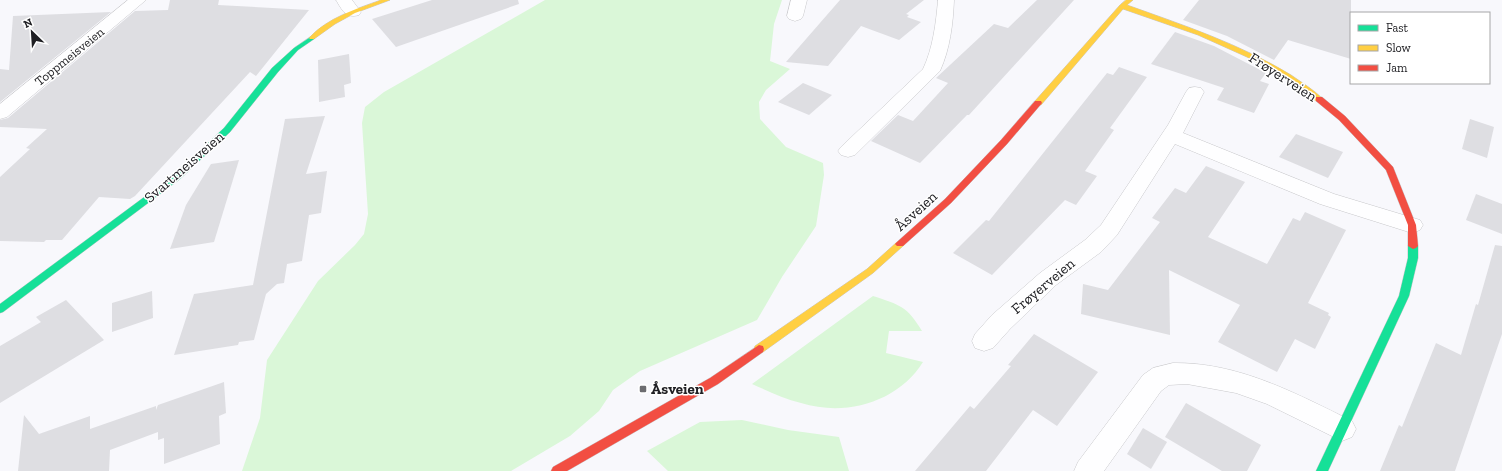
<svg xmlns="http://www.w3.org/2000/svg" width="1502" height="471" font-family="'Zilla Slab',serif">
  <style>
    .green { fill: #daf7d8 }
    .building { fill: #dedee2 }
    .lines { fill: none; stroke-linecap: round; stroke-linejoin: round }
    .street-casing { stroke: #c8c8cb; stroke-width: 1 }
    .fast-casing { stroke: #c8c8cb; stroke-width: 1 }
    .slow-casing { stroke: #c8c8cb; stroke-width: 1 }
    .jam-casing { stroke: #c8c8cb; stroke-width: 1 }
    .street { fill: #fefeff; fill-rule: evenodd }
    .fast { fill: #16e098; fill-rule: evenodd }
    .slow { fill: #ffcf43; fill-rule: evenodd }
    .jam { fill: #f24e42; fill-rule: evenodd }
    .poi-dot { fill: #6c6c70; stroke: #fff; stroke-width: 1.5 }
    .labels { text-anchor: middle; stroke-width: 3; stroke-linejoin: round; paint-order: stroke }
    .far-street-label { font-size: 13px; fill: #202024; stroke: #fff }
    .street-label { font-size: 15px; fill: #202024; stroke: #fff }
    .poi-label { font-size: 15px; font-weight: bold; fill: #202024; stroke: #fff; text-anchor: start }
  </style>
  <rect width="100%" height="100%" fill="#f8f8fc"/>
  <g class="green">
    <path d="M545,0H782L774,24L770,61L790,69L766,90L759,102L760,119L786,147L823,163L824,175L816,226L782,277L757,320L640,371L613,390L599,411L570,436L511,471H242L260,418L267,360L318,281L355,245L364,234L368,214L362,123L365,107L384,92Z"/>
    <path d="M873,296C900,305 907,306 922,331H889L886,353L923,362C898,402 846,417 801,403C784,399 768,391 752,384Z"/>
    <path d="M742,420L788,430L839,437L849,471H668L647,451L700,422Z"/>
  </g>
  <g class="building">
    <path d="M170,0H219L218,5L309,10L256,76L250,72L135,196L130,199L99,197L62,240H46L44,242L0,241V177L30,149L26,148L47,129L0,127V120L8,118L135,11L168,10Z"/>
    <path d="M432,0H518L519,4L396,47L372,19Z"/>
    <path d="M840,0H924L906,14L909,15L907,17L921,22L899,40L861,26L828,66L786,62Z"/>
    <path d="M1037,0H1074L969,115H967L920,163L871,141L898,115L913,121L948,83L936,78L994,24L1008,28Z"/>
    <path d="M1199,0H1351V59L1288,40L1274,60L1227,36L1183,20Z"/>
    <path d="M111,12L0,102V69L9,70L13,16Z"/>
    <path d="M1175,32L1214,46L1266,73L1260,81L1269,84L1254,113L1217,100L1224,88L1151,64Z"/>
    <path d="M349,54L351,83L344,85L345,97L319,102L318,60Z"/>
    <path d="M1119,67L1147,77L1110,128L1114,130L1085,171L1097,176L1076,205L1065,200L992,275L953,253L986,220L989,221L1107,73L1113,75Z"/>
    <path d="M803,83L832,95L809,115L778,102Z"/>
    <path d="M325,116L306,174L327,171L321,213L309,215L302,261L287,264L284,283L277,284L266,294L254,340L239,342L238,345L174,355L194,294L253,285L285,119Z"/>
    <path d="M1470,119L1494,127L1487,158L1462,149Z"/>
    <path d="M1296,134L1343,152L1328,178L1279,157Z"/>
    <path d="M239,160L214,242L170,249L186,205L211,164Z"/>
    <path d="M1206,166L1245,182L1208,237L1267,264L1293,218L1300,221L1305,212L1346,230L1308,303L1329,313L1328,315L1331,317L1315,349L1295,339L1277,372L1218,342L1240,305L1169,270L1170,335L1081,314L1083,284L1108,290L1160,222L1152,218L1175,188L1186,193Z"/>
    <path d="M1476,194L1502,204V234L1466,220Z"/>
    <path d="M1495,245L1502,246V334L1455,471H1380L1399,425L1402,427L1436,343L1461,355L1476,304L1478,305Z"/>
    <path d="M152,291L153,318L112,332V303Z"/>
    <path d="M66,300L104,340L0,403V346L41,322L36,317Z"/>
    <path d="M1034,334L1098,372L1057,426L1033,410L986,471H915L970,406L974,409L1011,366L1008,365Z"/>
    <path d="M224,382L226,413L219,416L220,444L164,464V438L158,440V432L110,450L109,471H18L24,415L39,434L90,416V429L156,406V410L158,405Z"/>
    <path d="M1186,403L1261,445L1247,471H1222L1165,437Z"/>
    <path d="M1143,428L1167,442L1151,469L1127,454Z"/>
  </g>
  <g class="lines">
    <defs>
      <g id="street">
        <path d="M128,0H146L7,117L0,119V104Z"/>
        <path d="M336,0H352L361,12L359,15C346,19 342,10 336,0Z"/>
        <path d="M791,0H807L803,16L801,19L795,21L789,19L787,16Z"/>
        <path d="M938,0H954C953,24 950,49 940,71L855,155L848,157L841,155L838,151L841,147L923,69C933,48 936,23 938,0Z"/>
        <path d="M1195,87L1201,88L1204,92L1183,133L1334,194L1420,220L1423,225L1420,230L1412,233L1320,204L1175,144L1117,235L1101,252L1056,285L1010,329L993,348L984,351L975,348L972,341L975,334L992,315L1040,273L1085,240L1101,225L1168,125L1186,92L1189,88Z"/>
        <path d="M1173,363C1238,362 1295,393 1352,421L1356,429L1352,437L1342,441L1267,404L1236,393L1187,384L1169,385L1161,391L1104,471H1074L1078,462L1143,375L1153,368Z"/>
      </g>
      <g id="fast">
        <path d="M312,36L315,38L314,39L298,50L278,72L230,132L180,179L3,312L0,313V304L174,175L224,128L272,68L294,48Z"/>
        <path d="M1413,243L1418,246V258L1409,296L1328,471H1316L1399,296L1408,258V246Z"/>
      </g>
      <g id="slow">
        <path d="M381,0H390L355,13L335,24L314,39H310L309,38C327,18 356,9 381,0Z"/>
        <path d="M1126,0H1133L1127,5C1183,25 1240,44 1291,75C1301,82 1314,90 1323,99L1322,101H1316L1294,84L1247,57L1198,35L1123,9L1041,105H1035V101L1120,5Z"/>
        <path d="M900,241L903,242L905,244L903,246L873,273L763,352L759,353L755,352L754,349L755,346L867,269L897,242Z"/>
      </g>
      <g id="jam">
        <path d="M1316,97H1322L1345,116L1393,167L1416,225L1418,246L1416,248L1413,249L1408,246V225L1386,170L1339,120L1316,101Z"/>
        <path d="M1035,101H1041L1042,103L1007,144L951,203L903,246H897L895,244L897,242L945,199L1001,140Z"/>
        <path d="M759,345L763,346L764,349L763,352L718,384L567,471H551L553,467L710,378Z"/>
      </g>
    </defs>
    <use href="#street" class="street-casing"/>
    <use href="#fast" class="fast-casing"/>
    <use href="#slow" class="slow-casing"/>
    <use href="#jam" class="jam-casing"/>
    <use href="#street" class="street"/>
    <use href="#fast" class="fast"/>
    <use href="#slow" class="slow"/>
    <use href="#jam" class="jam"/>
  </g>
  <rect class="poi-dot" x="639" y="385" width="8" height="8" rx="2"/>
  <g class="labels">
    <g class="far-street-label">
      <text transform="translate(69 56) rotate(-39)" y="5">Toppmeisveien</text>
    </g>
    <g class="street-label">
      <text transform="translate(1283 77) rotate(33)" y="5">Frøyerveien</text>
      <text transform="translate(184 167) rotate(-41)" y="5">Svartmeisveien</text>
      <text transform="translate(916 211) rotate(-42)" y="5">Åsveien</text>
      <text transform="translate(1043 286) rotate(-40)" y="5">Frøyerveien</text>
    </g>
    <g class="poi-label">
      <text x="651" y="394">Åsveien</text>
    </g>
  </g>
  <rect x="1350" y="12" width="140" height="72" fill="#ffffff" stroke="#a6a6a7"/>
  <rect x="1358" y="25" width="20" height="6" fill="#16e098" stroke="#a6a6a7"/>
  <text x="1386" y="32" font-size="12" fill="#202024">Fast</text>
  <rect x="1358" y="45" width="20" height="6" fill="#ffcf43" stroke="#a6a6a7"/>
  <text x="1386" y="52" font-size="12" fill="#202024">Slow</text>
  <rect x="1358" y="65" width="20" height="6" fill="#f24e42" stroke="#a6a6a7"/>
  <text x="1386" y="72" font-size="12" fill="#202024">Jam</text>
  <g transform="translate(32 32) rotate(335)" stroke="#ffffff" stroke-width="3" paint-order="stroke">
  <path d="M0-3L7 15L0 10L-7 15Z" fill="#202024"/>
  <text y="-6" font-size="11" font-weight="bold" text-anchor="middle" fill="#202024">N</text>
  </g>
</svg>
